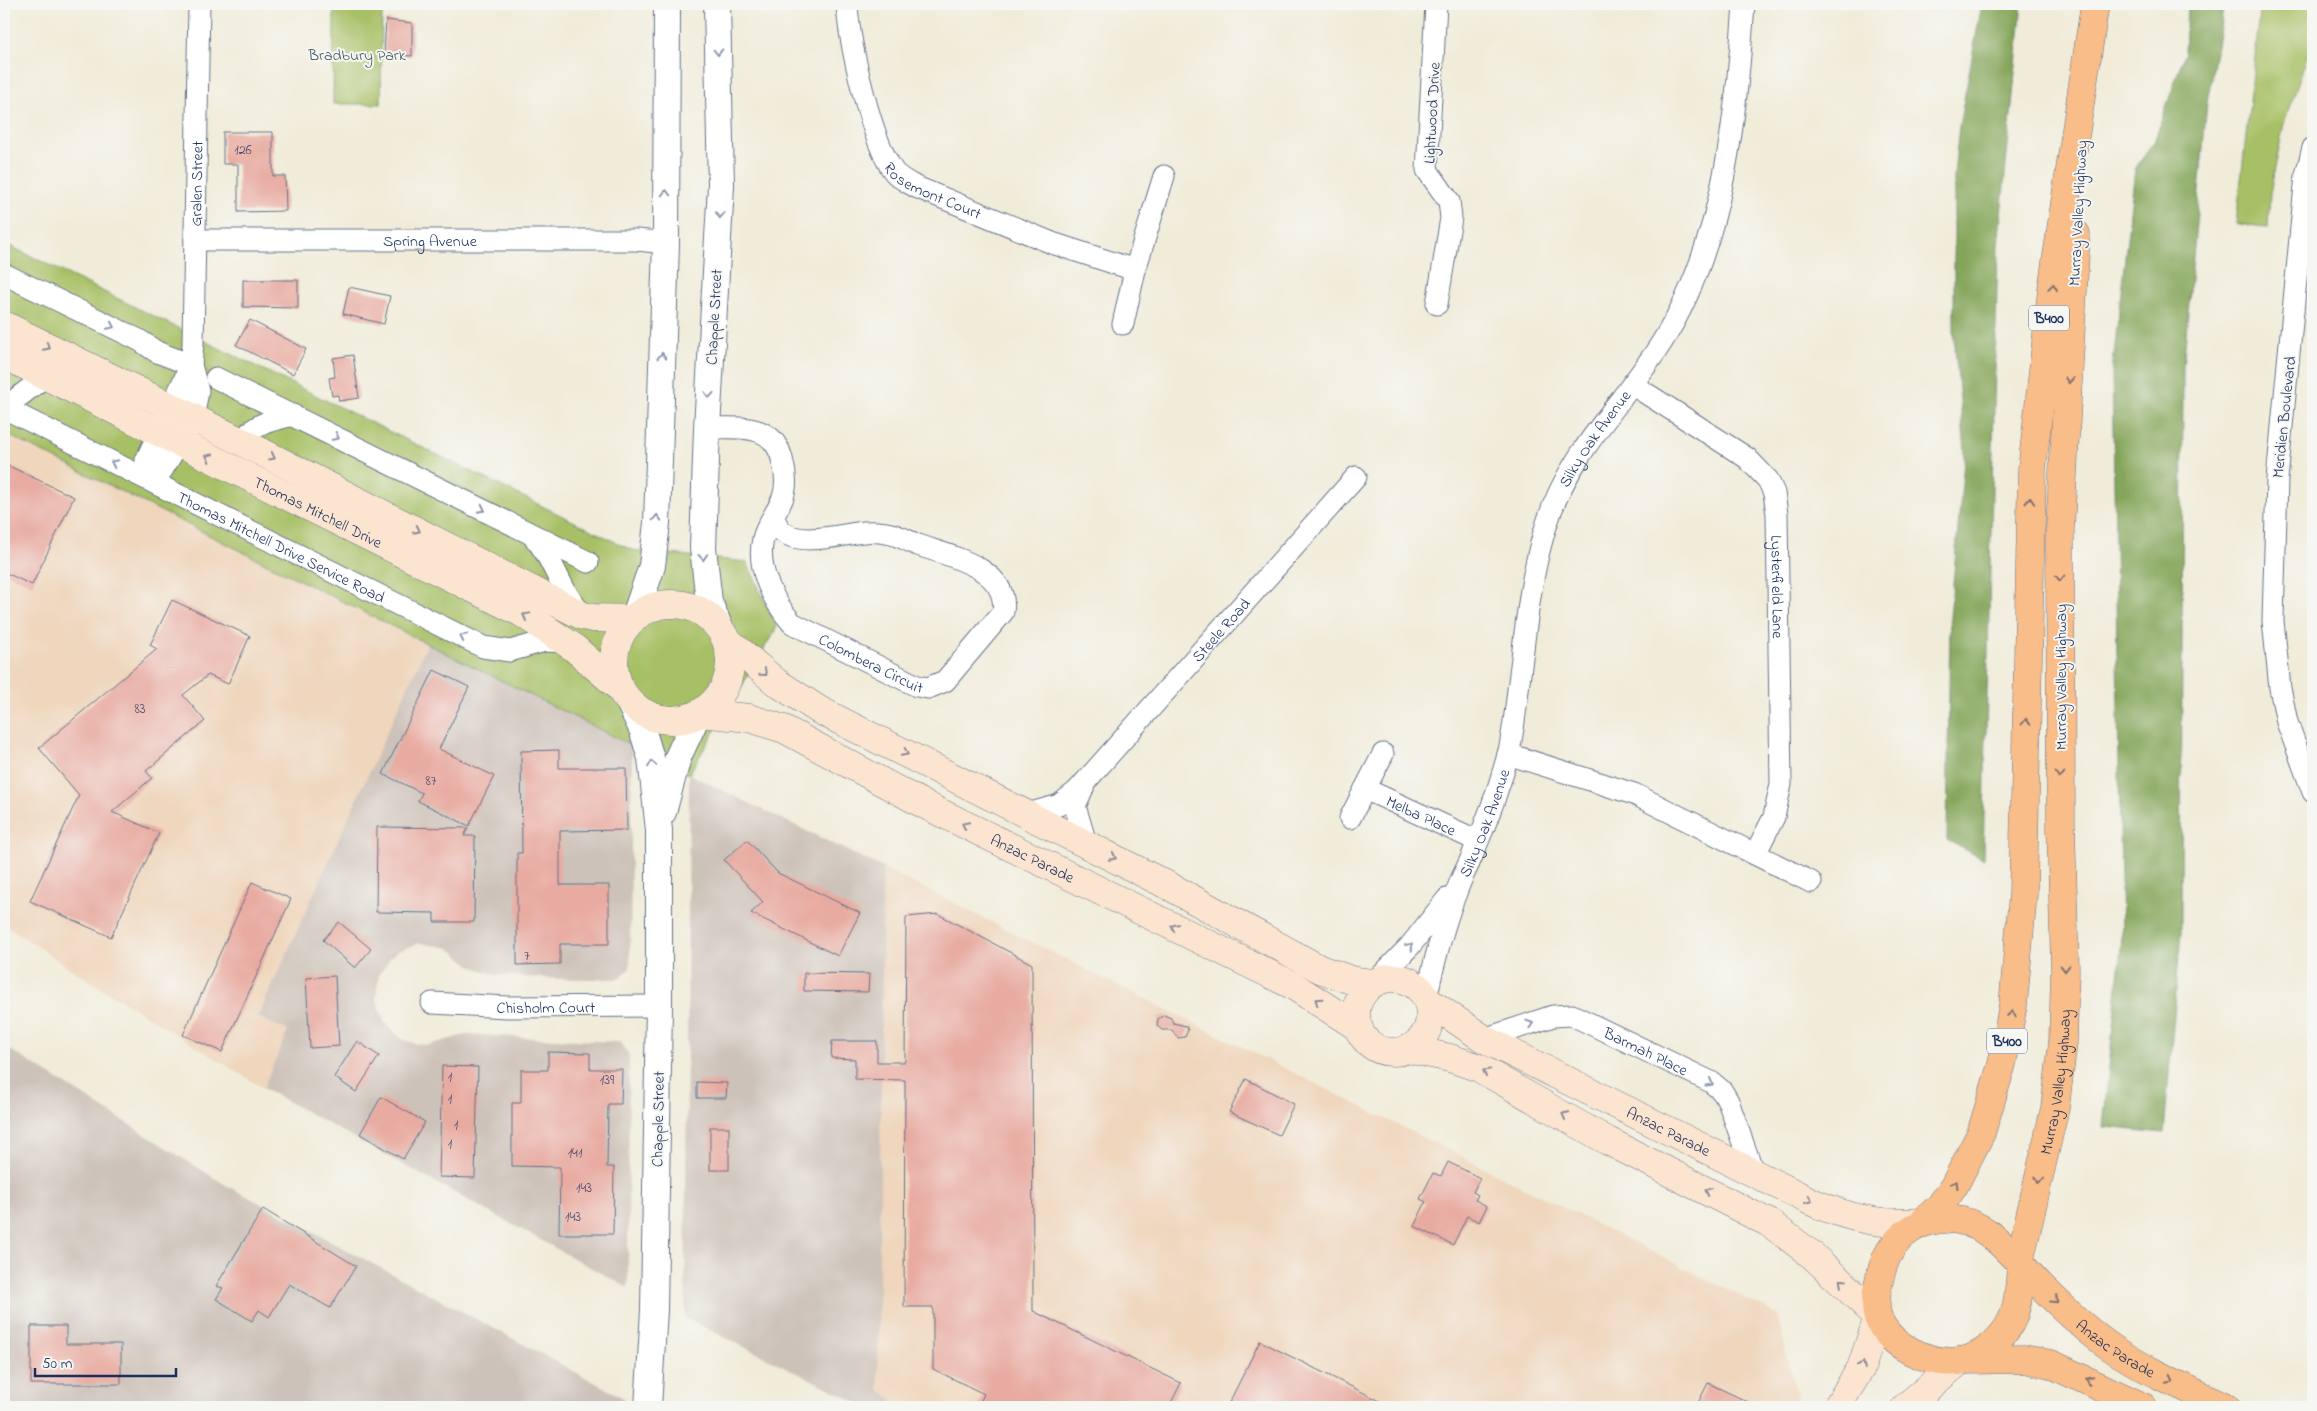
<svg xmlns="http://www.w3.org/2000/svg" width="2317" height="1411" font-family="'Indie Flower',sans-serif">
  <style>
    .built { fill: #efd6bc }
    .industrial { fill: #cdc2b9 }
    .green { fill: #a7c065; stroke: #617862 }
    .forest { fill: #85a65a; stroke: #506a5c }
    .building { fill: #e8aba1 }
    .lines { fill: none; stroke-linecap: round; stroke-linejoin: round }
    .minor-casing { stroke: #667189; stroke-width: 23 }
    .tertiary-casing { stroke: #667189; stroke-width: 28 }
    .secondary-casing { stroke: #667189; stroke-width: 29 }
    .primary-casing { stroke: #667189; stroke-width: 29 }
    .minor { stroke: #fff; stroke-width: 21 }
    .tertiary { stroke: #fff; stroke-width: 26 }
    .secondary { stroke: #fce5d0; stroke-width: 28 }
    .primary { stroke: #f8bd89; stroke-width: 28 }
    .oneway { stroke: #8d97ae }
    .oneway2 { stroke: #7e6f71 }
    .oneway3 { stroke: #8c8a97 }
    .labels { text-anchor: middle; stroke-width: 4; stroke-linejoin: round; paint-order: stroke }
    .number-label { font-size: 14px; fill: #4e4e6f }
    .shield { fill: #f6f6f2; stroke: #5d6b8a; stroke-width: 1 }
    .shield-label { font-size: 15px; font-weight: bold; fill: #1b2f5e }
    .park-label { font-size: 16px; fill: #455a60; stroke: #f6f6f2 }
    .street-label { font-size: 16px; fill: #1b2f5e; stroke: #f6f6f2 }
  </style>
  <rect width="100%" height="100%" fill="#f6f6f2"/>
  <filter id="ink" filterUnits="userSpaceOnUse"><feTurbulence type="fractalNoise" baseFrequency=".02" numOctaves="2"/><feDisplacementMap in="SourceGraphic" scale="10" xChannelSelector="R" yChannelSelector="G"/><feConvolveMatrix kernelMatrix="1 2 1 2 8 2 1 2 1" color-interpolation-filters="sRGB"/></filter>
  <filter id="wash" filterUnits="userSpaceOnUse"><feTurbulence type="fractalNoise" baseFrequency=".0096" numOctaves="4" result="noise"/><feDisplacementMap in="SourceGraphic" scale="20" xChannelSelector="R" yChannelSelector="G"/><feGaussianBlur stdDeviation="1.12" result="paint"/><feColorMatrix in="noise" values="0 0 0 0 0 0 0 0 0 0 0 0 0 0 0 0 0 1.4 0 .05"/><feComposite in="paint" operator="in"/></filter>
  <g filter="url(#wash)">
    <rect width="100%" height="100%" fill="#f1ecd9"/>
    <g class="built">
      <path d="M4,433L428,642L259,1017L289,1031L263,1088L69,968L4,924Z"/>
      <path d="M883,868L1777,1314L1797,1397L1790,1407H900L878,1389Z"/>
    </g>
    <g class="industrial">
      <path d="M428,642L632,744L630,968L619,979H556L496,975L473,967L449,948L420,943L398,951L390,958L379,975L376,998L384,1022L402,1039L416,1044L429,1045L464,1035H476L619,1042L629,1053L628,1288L263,1088L288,1031L258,1017Z"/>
      <path d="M689,774L883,868L878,1388L900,1407H867L685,1318Z"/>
      <path d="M4,1046L224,1184L624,1398L620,1407H4Z"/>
    </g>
    <g class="green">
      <path d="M334,4H382L381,104H333Z"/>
      <path d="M2261,4H2313V40L2284,123L2270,193L2268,227L2236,224Z"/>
      <path d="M4,243L632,550L747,562L777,627L689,774L4,433Z"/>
    </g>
    <g class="forest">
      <path d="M1982,4H2022L1998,246L1983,859L1947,840L1950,617L1965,450L1954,340V174L1959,126Z"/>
      <path d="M2187,4H2224L2207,103L2183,368L2181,933L2164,1133L2103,1127L2122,937L2112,372L2135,169L2154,142L2185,52Z"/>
    </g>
    <g id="blocks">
      <g class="building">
        <path d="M386,20L412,23V56L384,54Z"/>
        <path d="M223,132H273V176H285L286,211L238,212V164H223Z"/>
        <path d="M243,280H298V308L243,307Z"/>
        <path d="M349,287L390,296L384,324L343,314Z"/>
        <path d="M250,320L306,349L293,374L236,345Z"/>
        <path d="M353,355L359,398L339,401L338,395L332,396L329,378L335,377L333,358Z"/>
        <path d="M9,466L74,497L32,585L4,572V478Z"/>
        <path d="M172,600L250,636L228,684L208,675L183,695L205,721L146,771L152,778L112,812L159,833L111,937L30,901L79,795L39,748L157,649L150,645Z"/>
        <path d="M434,670L469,687L439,749L494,776L469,826L418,801L422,793L383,774Z"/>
        <path d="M559,750V768H626L627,830L560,831V885H609V944H560V964L517,965V853H522L521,751Z"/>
        <path d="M377,827L468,828L464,836H475L474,922H434V913L376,912Z"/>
        <path d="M747,840L778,873L860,913L838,956L751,913L763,902L724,860Z"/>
        <path d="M252,882L291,899L222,1052L183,1035Z"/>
        <path d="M938,914L1032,964L1033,1311L1181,1383L1169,1407H978L984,1394L933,1369V1307H904L905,1080L855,1079V1059L831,1058L832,1041H877V1062H905L906,917Z"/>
        <path d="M339,922L371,949L355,968L323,940Z"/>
        <path d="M804,973L869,974L868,992L804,991Z"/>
        <path d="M335,976L339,1046L310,1048L306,978Z"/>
        <path d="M1164,1015L1171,1018L1173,1023L1186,1026L1188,1030L1185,1037L1178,1038L1172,1030H1162L1157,1026L1158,1019Z"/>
        <path d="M357,1041L379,1056L356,1092L334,1077Z"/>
        <path d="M548,1052L590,1053V1069H622L621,1104H608L607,1167H614L613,1234H559L560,1167L512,1166V1103H521V1070H548Z"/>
        <path d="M442,1066L478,1067L475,1178L439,1177Z"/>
        <path d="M1246,1079L1294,1104L1279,1135L1229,1112Z"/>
        <path d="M697,1082L727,1083L726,1098H697Z"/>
        <path d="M381,1097L425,1122L403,1159L360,1134Z"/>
        <rect x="710" y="1127" width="19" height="43"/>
        <path d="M1448,1162L1480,1178L1473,1192L1478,1195L1475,1200L1487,1206L1479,1222L1467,1216L1453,1245L1414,1226L1426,1202L1420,1199L1433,1173L1441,1176Z"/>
        <path d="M263,1209L356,1266L330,1308L289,1284L269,1317L259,1310L252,1321L216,1299L223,1288L216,1286Z"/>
        <path d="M31,1326H66V1344H121V1384H31Z"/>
        <path d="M1260,1341L1392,1407H1227Z"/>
        <path d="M1708,1383L1759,1407H1696Z"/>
      </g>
    </g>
  </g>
  <g filter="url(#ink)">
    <use href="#blocks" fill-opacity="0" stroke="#667189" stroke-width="1"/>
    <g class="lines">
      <defs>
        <g id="minor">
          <path id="s1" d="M847,4C849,42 871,141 894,172C899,178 909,183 916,187L1052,243L1135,270"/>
          <path d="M1436,4L1427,170L1449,201L1451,218L1437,304"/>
          <path d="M2313,148L2306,175L2277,479L2273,621L2280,688L2287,722L2313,792"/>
          <path id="s2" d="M195,240H637L666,243"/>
          <path d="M4,274L139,340L157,352L191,365"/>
          <path d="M1123,324L1135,270L1164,176"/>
          <path id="s3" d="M191,365L198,391L193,419L161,472L148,479L146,471V460L191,365L193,344L199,4"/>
          <path d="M216,378L588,562"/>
          <path id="s4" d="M1633,385L1747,458L1768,480L1774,493L1777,514L1781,784L1774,817L1755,854"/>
          <path id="s5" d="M4,408L483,647L510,651L545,641L566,642"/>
          <path d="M4,408L46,376"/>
          <path id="s6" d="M707,428C741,428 775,422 783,463C786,475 787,486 783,497C778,512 766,524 763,539C756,568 773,601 792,623L917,686L928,688L945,681L1003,612C1010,568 949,556 918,545C908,541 897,534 886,533C879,532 871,531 864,532C843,534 799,547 782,531C778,528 776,522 774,519"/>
          <path d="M242,442C253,423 273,420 293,415"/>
          <path d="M533,536C555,559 560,594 584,615"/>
          <path d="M1508,754L1634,794L1811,882"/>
          <path d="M1084,786L1075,806L1086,843"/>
          <path id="s7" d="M1365,789L1478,841"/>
          <path id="s8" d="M1027,814L1059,805L1077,791L1356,477"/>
          <path d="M1350,818L1383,754"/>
          <path d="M1376,981L1410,946L1447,899"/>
          <path id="s9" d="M1426,998C1435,959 1444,922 1459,885C1463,874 1470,863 1474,851C1488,819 1500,785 1509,751C1514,728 1516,705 1519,682C1526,628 1530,573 1548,520C1570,452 1625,401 1662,342C1724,245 1736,116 1744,4"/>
          <path id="s10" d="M432,1003L507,1007L659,1006"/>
          <path id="s11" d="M1484,1039L1553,1016L1572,1015L1711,1082L1722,1091L1728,1101L1754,1174"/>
        </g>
        <g id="tertiary">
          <path d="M717,4L721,186L707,428L703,548L709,602L720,628"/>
          <path d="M635,616L652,566L657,523L666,243L667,4"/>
          <path d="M627,698L642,729L651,758L659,830V1006L654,1310L648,1407"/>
          <path d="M663,812L678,757L698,714"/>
        </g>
        <g id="secondary">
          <path d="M4,325L242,442L583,616L593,618L632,619"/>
          <path id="s12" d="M4,355L522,613L573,647L620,688"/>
          <circle cx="672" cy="662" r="58"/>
          <path d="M727,640L776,682L819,710L1169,886L1320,969L1351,980L1373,983"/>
          <path id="s13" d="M700,713L749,718L784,729L925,805L1292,985L1359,1028"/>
          <circle cx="1393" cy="1015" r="37"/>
          <path id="s14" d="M1428,1001L1484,1039L1812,1202C1848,1218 1882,1226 1922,1222"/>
          <path d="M1408,1049L1450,1058L1479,1068L1608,1141L1771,1224L1812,1255L1877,1316"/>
          <path d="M1837,1407L1861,1368L1878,1317"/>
          <path d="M1905,1407L1960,1361"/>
        </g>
        <g id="primary">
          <path d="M1924,1221L1940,1206L1954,1186L1981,1133L2002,1064L2013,1005L2023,894L2032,469L2052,289L2095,4"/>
          <path id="s15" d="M2019,1263L2055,1108L2063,1042L2065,970L2061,826L2060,529L2076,234"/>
          <path id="s16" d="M2021,1266C2019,1289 2019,1315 2003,1334C1994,1346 1975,1360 1959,1361C1930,1365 1888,1346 1878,1317C1872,1301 1881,1266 1890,1251C1911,1217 1955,1209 1988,1233C2009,1248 2025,1271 2044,1289C2065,1310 2088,1332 2112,1348C2147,1372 2189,1389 2226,1407"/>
          <path d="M1967,1360L2024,1359L2051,1364L2143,1407"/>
        </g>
      </defs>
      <use href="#minor" class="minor-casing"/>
      <use href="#tertiary" class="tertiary-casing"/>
      <use href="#secondary" class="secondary-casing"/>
      <use href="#primary" class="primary-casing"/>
      <use href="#minor" class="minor"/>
      <use href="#tertiary" class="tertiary"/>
      <use href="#secondary" class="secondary"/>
      <use href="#primary" class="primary"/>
    </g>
    <defs><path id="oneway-chevron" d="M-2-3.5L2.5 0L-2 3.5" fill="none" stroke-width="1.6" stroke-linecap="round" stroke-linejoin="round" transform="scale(1.25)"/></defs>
    <g class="oneway">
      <use href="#oneway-chevron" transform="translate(718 52) rotate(88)"/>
      <use href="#oneway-chevron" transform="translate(666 193) rotate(-90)"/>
      <use href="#oneway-chevron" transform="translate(720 215) rotate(93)"/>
      <use href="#oneway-chevron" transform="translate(111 326) rotate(26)"/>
      <use href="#oneway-chevron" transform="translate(662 356) rotate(-88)"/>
      <use href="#oneway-chevron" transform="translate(709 395) rotate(94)"/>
      <use href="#oneway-chevron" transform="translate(336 437) rotate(27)"/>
      <use href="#oneway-chevron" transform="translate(114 463) rotate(-154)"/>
      <use href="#oneway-chevron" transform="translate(482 509) rotate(27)"/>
      <use href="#oneway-chevron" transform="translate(657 518) rotate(-88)"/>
      <use href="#oneway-chevron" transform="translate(703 557) rotate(86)"/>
      <use href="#oneway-chevron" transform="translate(463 637) rotate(-153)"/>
      <use href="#oneway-chevron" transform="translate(652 764) rotate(-99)"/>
      <use href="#oneway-chevron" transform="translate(1410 946) rotate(-50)"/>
      <use href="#oneway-chevron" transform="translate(1530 1024) rotate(-19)"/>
      <use href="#oneway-chevron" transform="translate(1710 1083) rotate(30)"/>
    </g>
    <g class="oneway2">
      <use href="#oneway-chevron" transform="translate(2053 287) rotate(-82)"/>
      <use href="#oneway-chevron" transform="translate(2069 380) rotate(93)"/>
      <use href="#oneway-chevron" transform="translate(2030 501) rotate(-87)"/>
      <use href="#oneway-chevron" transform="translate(2060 578) rotate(90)"/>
      <use href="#oneway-chevron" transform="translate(2026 722) rotate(-89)"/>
      <use href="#oneway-chevron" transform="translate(2060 775) rotate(90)"/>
      <use href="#oneway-chevron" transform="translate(2065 968) rotate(90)"/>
      <use href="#oneway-chevron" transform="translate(2012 1014) rotate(-81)"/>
      <use href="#oneway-chevron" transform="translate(2039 1180) rotate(104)"/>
      <use href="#oneway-chevron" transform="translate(1955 1184) rotate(-59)"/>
      <use href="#oneway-chevron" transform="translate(2055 1300) rotate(43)"/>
      <use href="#oneway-chevron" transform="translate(2089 1380) rotate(-154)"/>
      <use href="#oneway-chevron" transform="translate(2170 1380) rotate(26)"/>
    </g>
    <g class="oneway3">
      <use href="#oneway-chevron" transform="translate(47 347) rotate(27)"/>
      <use href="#oneway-chevron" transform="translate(209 457) rotate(-154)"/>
      <use href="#oneway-chevron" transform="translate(272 457) rotate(27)"/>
      <use href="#oneway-chevron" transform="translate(417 530) rotate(27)"/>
      <use href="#oneway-chevron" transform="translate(526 616) rotate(-151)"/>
      <use href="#oneway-chevron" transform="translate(764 673) rotate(39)"/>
      <use href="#oneway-chevron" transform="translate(905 753) rotate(27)"/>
      <use href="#oneway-chevron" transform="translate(965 825) rotate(-154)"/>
      <use href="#oneway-chevron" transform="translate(1113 857) rotate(27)"/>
      <use href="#oneway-chevron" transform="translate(1174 927) rotate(-154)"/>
      <use href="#oneway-chevron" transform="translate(1318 1001) rotate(-146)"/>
      <use href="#oneway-chevron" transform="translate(1486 1072) rotate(-151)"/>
      <use href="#oneway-chevron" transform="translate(1565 1115) rotate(-152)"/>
      <use href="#oneway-chevron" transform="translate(1708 1191) rotate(-153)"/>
      <use href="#oneway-chevron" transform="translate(1809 1200) rotate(25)"/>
      <use href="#oneway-chevron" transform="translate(1842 1282) rotate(-137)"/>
      <use href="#oneway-chevron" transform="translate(1862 1365) rotate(-65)"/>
    </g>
  </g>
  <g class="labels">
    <g class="number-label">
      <text x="243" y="154">126</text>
      <text x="140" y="713">83</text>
      <text x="431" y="785">87</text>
      <text x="527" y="960">7</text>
      <text x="450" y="1081">1</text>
      <text x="607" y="1084">139</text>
      <text x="450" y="1103">1</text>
      <text x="456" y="1129">1</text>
      <text x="450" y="1148">1</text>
      <text x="575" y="1157">141</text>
      <text x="584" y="1192">143</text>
      <text x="573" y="1221">143</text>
    </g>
    <g class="shield">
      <rect x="2029" y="305.5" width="40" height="25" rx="4"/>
      <rect x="1987" y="1028.5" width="40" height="25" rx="4"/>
    </g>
    <g class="shield-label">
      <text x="2049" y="323">B400</text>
      <text x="2007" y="1046">B400</text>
    </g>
    <g class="park-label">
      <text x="357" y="60">Bradbury Park</text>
    </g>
    <g class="street-label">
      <text transform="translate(1431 113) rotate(-87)" y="6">Lightwood Drive</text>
      <text dy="6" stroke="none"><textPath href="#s3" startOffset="438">Gralen Street</textPath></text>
      <text dy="6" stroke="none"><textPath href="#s1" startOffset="219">Rosemont Court</textPath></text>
      <text transform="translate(2077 213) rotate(-87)" y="6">Murray Valley Highway</text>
      <text dy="6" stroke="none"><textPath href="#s2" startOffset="235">Spring Avenue</textPath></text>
      <text transform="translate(713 317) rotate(-87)" y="6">Chapple Street</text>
      <text transform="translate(2283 417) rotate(-84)" y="6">Meridien Boulevard</text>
      <text dy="6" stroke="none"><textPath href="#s9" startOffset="590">Silky Oak Avenue</textPath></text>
      <text dy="6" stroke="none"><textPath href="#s12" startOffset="351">Thomas Mitchell Drive</textPath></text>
      <text dy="6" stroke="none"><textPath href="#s5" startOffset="310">Thomas Mitchell Drive Service Road</textPath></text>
      <text dy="6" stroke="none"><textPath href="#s4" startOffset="274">Lysterfield Lane</textPath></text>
      <text dy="6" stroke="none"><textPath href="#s8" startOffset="272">Steele Road</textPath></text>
      <text dy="6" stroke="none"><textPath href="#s6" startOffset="356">Colombera Circuit</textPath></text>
      <text transform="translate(2060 677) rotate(-90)" y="6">Murray Valley Highway</text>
      <text dy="6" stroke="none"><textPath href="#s7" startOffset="62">Melba Place</textPath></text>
      <text dy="6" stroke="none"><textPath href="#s9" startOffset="185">Silky Oak Avenue</textPath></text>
      <text dy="6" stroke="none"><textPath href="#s13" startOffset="366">Anzac Parade</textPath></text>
      <text dy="6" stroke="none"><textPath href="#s10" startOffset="114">Chisholm Court</textPath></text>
      <text dy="6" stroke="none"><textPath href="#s11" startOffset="174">Barmah Place</textPath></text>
      <text dy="6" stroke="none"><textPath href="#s15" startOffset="185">Murray Valley Highway</textPath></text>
      <text transform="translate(657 1119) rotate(-89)" y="6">Chapple Street</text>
      <text dy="6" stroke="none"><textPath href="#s14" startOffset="274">Anzac Parade</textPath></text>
      <text dy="6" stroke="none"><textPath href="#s16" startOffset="576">Anzac Parade</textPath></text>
    </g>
  </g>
  <rect width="2317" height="1411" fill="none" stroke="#f6f6f2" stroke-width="20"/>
  <path d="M35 1368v8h141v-8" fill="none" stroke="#1b2f5e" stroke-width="2.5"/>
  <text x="42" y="1368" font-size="15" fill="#1b2f5e" stroke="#f6f6f2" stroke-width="4" paint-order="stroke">50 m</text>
</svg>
